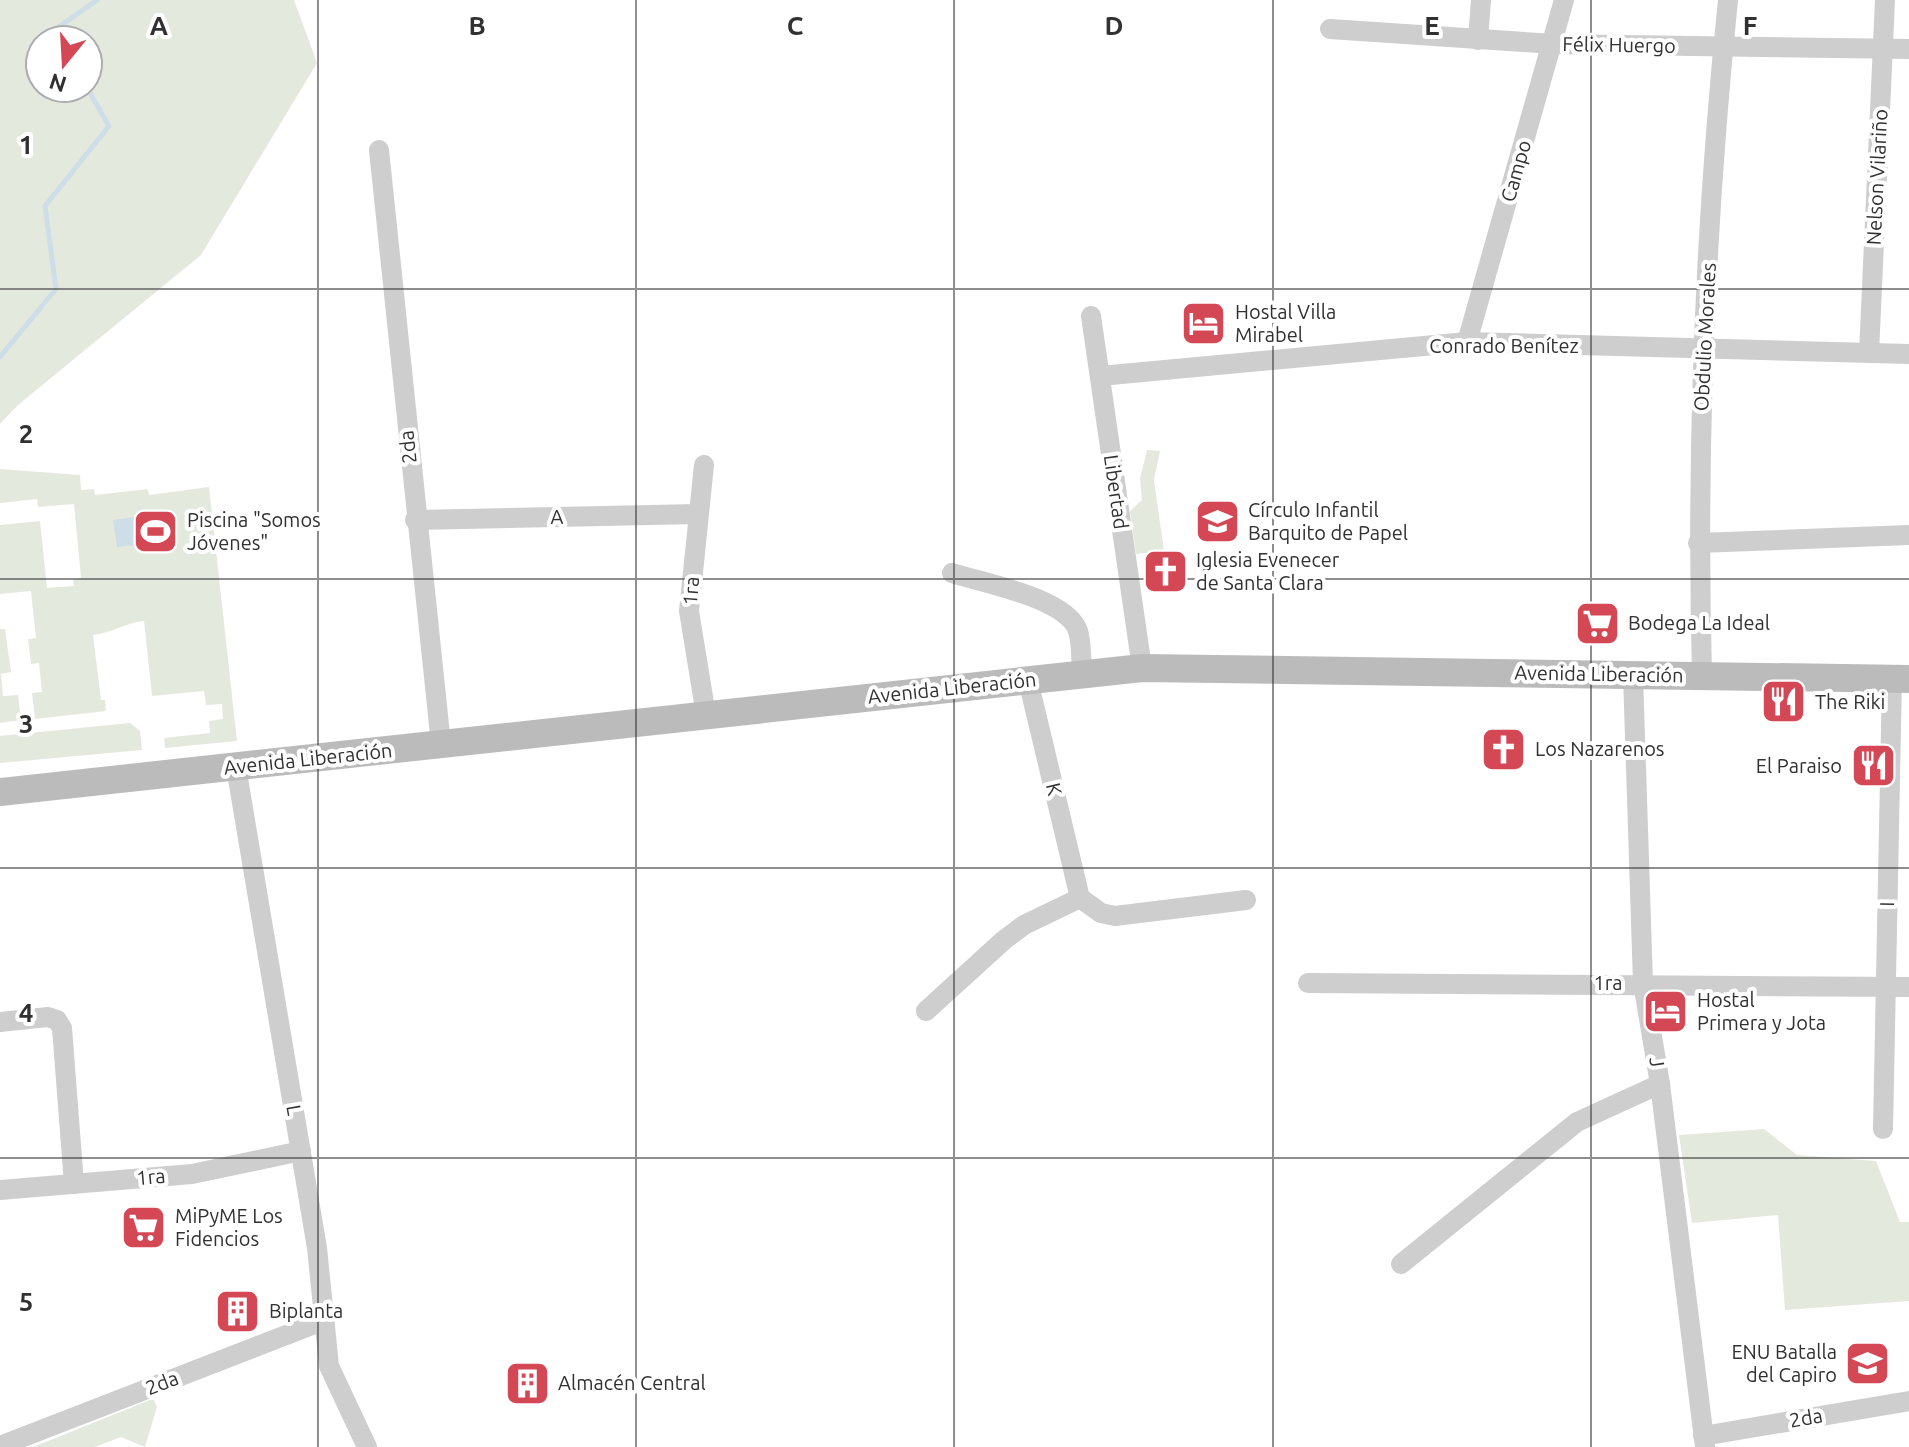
<svg xmlns="http://www.w3.org/2000/svg" width="1909" height="1447" font-family="Ubuntu,sans-serif">
  <style>
    .green { fill: #e4e9de; fill-rule: evenodd }
    .water { fill: #cddee8 }
    .lines { fill: none; stroke-linecap: round; stroke-linejoin: round }
    .stream { stroke: #cddee8; stroke-width: 5 }
    .street { stroke: #cecece; stroke-width: 20 }
    .secondary { stroke: #bbb; stroke-width: 28 }
    .grid { fill: none; stroke: #313131; stroke-width: 2; stroke-opacity: 0.55 }
    .labels { text-anchor: middle; stroke-width: 8; stroke-linejoin: round; paint-order: stroke }
    .street-label { font-size: 20px; fill: #313131; stroke: #fff }
    .poi-label { font-size: 20px; fill: #313131; stroke: #fff; text-anchor: start }
    .grid-label { font-size: 26px; text-anchor: middle; font-weight: bold; fill: #313131; stroke: #fff; stroke-width: 8; stroke-linejoin: round; paint-order: stroke }
  </style>
  <rect width="100%" height="100%" fill="#fff"/>
  <g class="green">
    <path d="M0,0H294L317,63L201,255L18,405L0,424ZM40,40H88V88H40Z"/>
    <path d="M1147,450L1160,451L1154,480L1164,551L1136,554L1130,511L1142,500L1140,479Z"/>
    <path d="M0,469L80,475L81,490L94,489L95,495L148,489L149,495L209,487L237,741L165,748L164,738L210,733L209,721L223,719L222,704L206,705L204,691L152,696L144,621C125,623 112,633 93,635L101,700H105L106,711L35,719L32,693L42,692L39,663L31,664L28,639L36,638L31,591L0,594V525L40,521L47,588L74,586L73,580L81,578L74,504L38,507L37,499L0,503Z"/>
    <path d="M0,629H5L11,672L1,674L3,696L18,695L21,720L0,723Z"/>
    <path d="M130,723L140,731L142,750L0,763V736Z"/>
    <path d="M1764,1129L1797,1155L1876,1161L1900,1222H1909V1301L1785,1310L1778,1215L1692,1223L1679,1135Z"/>
    <path d="M150,1400H154L157,1407L145,1447L121,1437L95,1447H33Z"/>
  </g>
  <path class="water" d="M166,513L169,541L117,547L113,520Z"/>
  <g class="lines">
    <g class="stream">
      <path d="M59,40L53,31L97,0"/>
      <path d="M0,357L56,289L45,206L109,126L87,88"/>
    </g>
    <g class="street">
      <path d="M1330,29L1554,44L1909,49"/>
      <path d="M1478,40L1481,0"/>
      <path d="M379,150L441,744"/>
      <path d="M1091,316L1142,668"/>
      <path d="M1467,342L1564,0"/>
      <path d="M1869,353L1885,0"/>
      <path d="M1100,376L1467,342L1909,354"/>
      <path d="M704,465L689,611L706,715"/>
      <path d="M415,520L698,514"/>
      <path d="M1698,543L1909,535"/>
      <path d="M952,573C983,583 1067,598 1078,631C1082,644 1081,661 1082,674"/>
      <path d="M1633,675L1643,983L1660,1084L1705,1447"/>
      <path d="M1702,676C1696,450 1705,224 1728,0"/>
      <path d="M1028,680L1080,898"/>
      <path d="M236,767L317,1248L329,1366L367,1447"/>
      <path d="M1308,983L1909,987"/>
      <path d="M926,1011L1004,940L1024,925L1080,898L1101,913L1115,916L1246,900"/>
      <path d="M0,1022L48,1017L57,1020L62,1028L74,1184"/>
      <path d="M1883,1129L1892,678"/>
      <path d="M0,1190L192,1174L301,1151"/>
      <path d="M1401,1264L1577,1122L1660,1084"/>
      <path d="M1703,1436L1909,1401"/>
      <path d="M0,1446L325,1320"/>
    </g>
    <path class="secondary" d="M0,792L1142,668L1909,679"/>
  </g>
  <path class="grid" d="M318,0V1447M636,0V1447M954,0V1447M1273,0V1447M1591,0V1447M0,289H1909M0,579H1909M0,868H1909M0,1158H1909"/>
  <defs>
    <symbol id="hotel-square" viewBox="-11 -11 22 22"><rect x="-9" y="-9" width="18" height="18" rx="4" fill="#d44755" stroke="#fff"/><path d="M-6-4.5h1.5V1H6V5H4.5V3h-9V5H-6ZM-4 0a1.8 1.8 0 1 1 3.6 0ZM.5 0V-2.5h3Q6-2.5 6 0Z" fill="#fff"/></symbol>
    <symbol id="school-square" viewBox="-11 -11 22 22"><rect x="-9" y="-9" width="18" height="18" rx="4" fill="#d44755" stroke="#fff"/><path d="M0-5L7-2L0 1L-7-2ZM-4 1L0 2.5L4 1V4Q0 6-4 4Z" fill="#fff"/></symbol>
    <symbol id="stadium-square" viewBox="-11 -11 22 22"><rect x="-9" y="-9" width="18" height="18" rx="4" fill="#d44755" stroke="#fff"/><path d="M0-5a6.5 5 0 1 0 0 10a6.5 5 0 1 0 0-10ZM-3.5-1.8h7v3.6h-7Z" fill="#fff"/></symbol>
    <symbol id="church-square" viewBox="-11 -11 22 22"><rect x="-9" y="-9" width="18" height="18" rx="4" fill="#d44755" stroke="#fff"/><path d="M-1.2-6h2.4v3.5h3.3v2.4h-3.3V6h-2.4V-.1h-3.3v-2.4h3.3Z" fill="#fff"/></symbol>
    <symbol id="supermarket-square" viewBox="-11 -11 22 22"><rect x="-9" y="-9" width="18" height="18" rx="4" fill="#d44755" stroke="#fff"/><path d="M-6-5.5h2.5l.6 2H6L4.5 2H-2.5L-4.4-4H-6ZM-1.5 3.2a1.3 1.3 0 1 0 .1 0ZM3 3.2a1.3 1.3 0 1 0 .1 0Z" fill="#fff"/></symbol>
    <symbol id="restaurant-square" viewBox="-11 -11 22 22"><rect x="-9" y="-9" width="18" height="18" rx="4" fill="#d44755" stroke="#fff"/><path d="M-5-6h1v4h1v-4h1v4h1v-4h1v5L-1.5 .5V6h-2V.5L-5-1ZM5-6V6H3V1.5H1.5Q1.5-4 5-6Z" fill="#fff"/></symbol>
    <symbol id="building-square" viewBox="-11 -11 22 22"><rect x="-9" y="-9" width="18" height="18" rx="4" fill="#d44755" stroke="#fff"/><path d="M-4-6H4V6H1V3H-1V6H-4ZM-2.5-4.3h1.7v1.8h-1.7ZM.8-4.3h1.7v1.8H.8ZM-2.5-1h1.7V.8h-1.7ZM.8-1h1.7V.8H.8Z" fill="#fff"/></symbol>
  </defs>
  <g fill-rule="evenodd">
    <use href="#hotel-square" x="1178" y="298" width="51" height="51"/>
    <use href="#school-square" x="1192" y="496" width="51" height="51"/>
    <use href="#stadium-square" x="130" y="506" width="51" height="51"/>
    <use href="#church-square" x="1140" y="546" width="51" height="51"/>
    <use href="#supermarket-square" x="1572" y="598" width="51" height="51"/>
    <use href="#restaurant-square" x="1758" y="676" width="51" height="51"/>
    <use href="#church-square" x="1478" y="724" width="51" height="51"/>
    <use href="#restaurant-square" x="1848" y="740" width="51" height="51"/>
    <use href="#hotel-square" x="1640" y="986" width="51" height="51"/>
    <use href="#supermarket-square" x="118" y="1202" width="51" height="51"/>
    <use href="#building-square" x="212" y="1286" width="51" height="51"/>
    <use href="#school-square" x="1842" y="1338" width="51" height="51"/>
    <use href="#building-square" x="502" y="1358" width="51" height="51"/>
  </g>
  <g class="labels">
    <g class="street-label">
      <text transform="translate(1619 45) rotate(1)" y="7">Félix Huergo</text>
      <text transform="translate(1516 171) rotate(-74)" y="7">Campo</text>
      <text transform="translate(1877 177) rotate(-87)" y="7">Nelson Vilariño</text>
      <text transform="translate(1705 337) rotate(-87)" y="7">Obdulio Morales</text>
      <text x="1504" y="353">Conrado Benítez</text>
      <text transform="translate(408 447) rotate(-96)" y="7">2da</text>
      <text transform="translate(1116 492) rotate(82)" y="7">Libertad</text>
      <text transform="translate(557 517) rotate(-1)" y="7">A</text>
      <text transform="translate(691 591) rotate(-85)" y="7">1ra</text>
      <text transform="translate(1599 674) rotate(1)" y="7">Avenida Liberación</text>
      <text transform="translate(952 688) rotate(-6)" y="7">Avenida Liberación</text>
      <text transform="translate(308 759) rotate(-6)" y="7">Avenida Liberación</text>
      <text transform="translate(1054 789) rotate(77)" y="7">K</text>
      <text transform="translate(1887 904) rotate(-89)" y="7">I</text>
      <text x="1608" y="990">1ra</text>
      <text transform="translate(1657 1062) rotate(81)" y="7">J</text>
      <text transform="translate(294 1110) rotate(80)" y="7">L</text>
      <text transform="translate(151 1177) rotate(-5)" y="7">1ra</text>
      <text transform="translate(162 1383) rotate(-21)" y="7">2da</text>
      <text transform="translate(1806 1418) rotate(-10)" y="7">2da</text>
    </g>
    <g class="poi-label">
      <text x="1235" y="319">Hostal Villa<tspan x="1235" dy="23">Mirabel</tspan></text>
      <text x="1248" y="517">Círculo Infantil<tspan x="1248" dy="23">Barquito de Papel</tspan></text>
      <text x="187" y="527">Piscina "Somos<tspan x="187" dy="23">Jóvenes"</tspan></text>
      <text x="1196" y="567">Iglesia Evenecer<tspan x="1196" dy="23">de Santa Clara</tspan></text>
      <text x="1628" y="630">Bodega La Ideal</text>
      <text x="1815" y="709">The Riki</text>
      <text x="1535" y="756">Los Nazarenos</text>
      <text x="1842" y="773" text-anchor="end">El Paraiso</text>
      <text x="1697" y="1007">Hostal<tspan x="1697" dy="23">Primera y Jota</tspan></text>
      <text x="175" y="1223">MiPyME Los<tspan x="175" dy="23">Fidencios</tspan></text>
      <text x="269" y="1318">Biplanta</text>
      <text x="1837" y="1359" text-anchor="end">ENU Batalla<tspan x="1837" dy="23">del Capiro</tspan></text>
      <text x="558" y="1390">Almacén Central</text>
    </g>
  </g>
  <g class="grid-label">
    <text x="159" y="35">A</text>
    <text x="477" y="35">B</text>
    <text x="795" y="35">C</text>
    <text x="1114" y="35">D</text>
    <text x="1432" y="35">E</text>
    <text x="1750" y="35">F</text>
    <text x="26" y="154">1</text>
    <text x="26" y="443">2</text>
    <text x="26" y="733">3</text>
    <text x="26" y="1022">4</text>
    <text x="26" y="1311">5</text>
  </g>
  <g transform="translate(64 64) rotate(198)"><circle r="38" fill="#ffffff" stroke="#adadad" stroke-width="2"/>
  <path d="M0-6L14 30L0 20L-14 30Z" fill="#d44755"/>
  <text y="-12" font-size="22" font-weight="bold" text-anchor="middle" fill="#313131">N</text>
  </g>
</svg>
